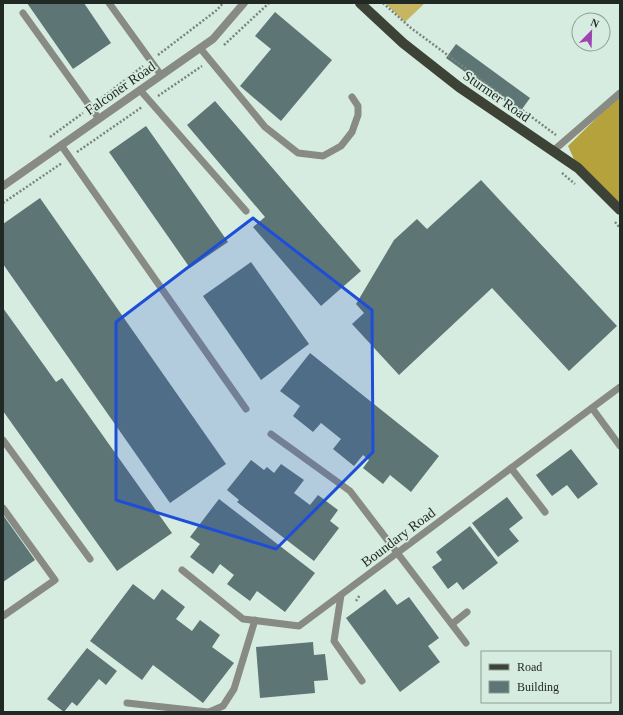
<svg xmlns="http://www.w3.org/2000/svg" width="623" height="715" font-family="Georgia,serif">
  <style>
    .green { fill: #c6b664 }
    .forest { fill: #b5a23d }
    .building { fill: #5d7574 }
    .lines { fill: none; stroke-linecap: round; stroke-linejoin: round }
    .path { stroke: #77857d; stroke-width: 2.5; stroke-dasharray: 2 2; stroke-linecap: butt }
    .service { stroke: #878b84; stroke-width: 7 }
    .minor { stroke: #878b84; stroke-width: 8 }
    .primary { stroke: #3c4336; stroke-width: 10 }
    .marked { fill: #1d4ed8; fill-opacity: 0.2; stroke: #1d4ed8; stroke-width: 3; stroke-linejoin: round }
    .labels { text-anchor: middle; stroke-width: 3.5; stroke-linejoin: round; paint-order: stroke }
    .street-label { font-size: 14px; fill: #212925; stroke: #d7ece0 }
  </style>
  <rect width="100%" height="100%" fill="#d7ece0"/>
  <path class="green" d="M385,3H425L405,22Z"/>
  <path class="forest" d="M620,95V210L578,168L568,146Z"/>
  <g class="building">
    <path d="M27,3H84L111,43L73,69Z"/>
    <path d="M275,12L332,60L281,121L240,86L271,49L255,36Z"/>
    <path d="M456,44L530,98L520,112L446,58Z"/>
    <path d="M215,101L361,271L321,306L253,227L265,217L187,125Z"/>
    <path d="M146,126L228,242L190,268L109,152Z"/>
    <path d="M481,180L617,326L569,371L492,288L399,375L352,324L364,313L356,304L394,240L417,219L427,229Z"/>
    <path d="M40,198L226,464L170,503L3,264V224Z"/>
    <path d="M251,262L309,344L261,380L203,296Z"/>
    <path d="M3,308L56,382L62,378L172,533L117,571L3,411Z"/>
    <path d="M310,353L439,456L411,492L390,475L383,484L363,468L369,460L363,455L354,466L333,449L341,439L321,423L313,432L293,416L300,406L280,391Z"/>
    <path d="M571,449L598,484L578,499L567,485L552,496L536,475Z"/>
    <path d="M251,460L264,470L267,467L274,473L281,464L304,480L294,493L310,505L318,495L338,510L330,521L339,528L314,561L237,502L239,500L227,490Z"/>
    <path d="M507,497L523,518L509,529L519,541L498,557L472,523Z"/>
    <path d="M219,499L315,573L285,612L257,591L250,601L227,584L234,575L220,564L213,574L190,557L200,544L190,537Z"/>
    <path d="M3,515L35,560L3,582Z"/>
    <path d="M470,526L498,563L463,590L457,582L448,589L432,567L442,560L436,552Z"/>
    <path d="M133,584L154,600L162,589L185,607L176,619L192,631L200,620L220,635L212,647L234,663L203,703L153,665L142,680L90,641Z"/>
    <path d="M385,589L397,605L409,597L439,638L428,646L440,662L400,692L346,618Z"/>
    <path d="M313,642L314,655L325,654L328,680L314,681L315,693L260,698L256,647Z"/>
    <path d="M87,648L117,671L106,685L99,679L77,706L72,702L64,712L47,699Z"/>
  </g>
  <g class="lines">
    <g class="path">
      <path d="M383,3L411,28L556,135"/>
      <path d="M224,45L269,3"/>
      <path d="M158,55L217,10L223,3"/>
      <path d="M158,96L202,66"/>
      <path d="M98,101L143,66"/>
      <path d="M50,137L83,113"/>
      <path d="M77,152L142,107"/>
      <path d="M562,173L575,184"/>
      <path d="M3,203L62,163"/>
      <path d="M615,222L620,228"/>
      <path d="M356,601L360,595"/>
    </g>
    <g class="service">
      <path d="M109,3L161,75"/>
      <path d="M23,13L99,119"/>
      <path d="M200,48L265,127L298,153L323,156L341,146L352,132L358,115V106L352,97"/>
      <path d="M140,90L246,211"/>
      <path d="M61,145L246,409"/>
      <path d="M553,151L620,93"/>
      <path d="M592,408L620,446"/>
      <path d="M271,434L350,491L466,643"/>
      <path d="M3,440L90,559"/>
      <path d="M511,468L545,512"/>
      <path d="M3,508L55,580L3,616"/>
      <path d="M182,570L243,619L299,626L620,387"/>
      <path d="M341,595L334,641L362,681"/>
      <path d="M452,624L467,612"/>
      <path d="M127,703L208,712"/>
      <path d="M209,712L223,706L234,689L255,620"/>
    </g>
    <path class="minor" d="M3,186L213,39L244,3"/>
    <path class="primary" d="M360,3L403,43L459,87L578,168L620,210"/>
  </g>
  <path class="marked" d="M253,218L372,310L373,452L276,549L116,500V322Z"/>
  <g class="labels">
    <g class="street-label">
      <text transform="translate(120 88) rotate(-35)" y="5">Falconer Road</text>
      <text transform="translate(497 96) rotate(35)" y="5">Sturmer Road</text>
      <text transform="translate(398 537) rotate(-37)" y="5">Boundary Road</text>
    </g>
  </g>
  <rect width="623" height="715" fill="none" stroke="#212925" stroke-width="8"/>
  <rect x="481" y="651" width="130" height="52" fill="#d7ece0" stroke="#8e9e95"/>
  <rect x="489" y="664" width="20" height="6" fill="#3c4336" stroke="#8e9e95"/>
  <text x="517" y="671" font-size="12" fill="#212925">Road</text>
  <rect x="489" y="681" width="20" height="12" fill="#5d7574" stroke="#8e9e95"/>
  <text x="517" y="691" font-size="12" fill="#212925">Building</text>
  <g transform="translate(591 32) rotate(23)"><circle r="19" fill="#d7ece0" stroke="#8e9e95"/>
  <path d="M0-3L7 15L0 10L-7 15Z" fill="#9d44b0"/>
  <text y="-6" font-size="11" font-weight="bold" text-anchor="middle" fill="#212925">N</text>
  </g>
</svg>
